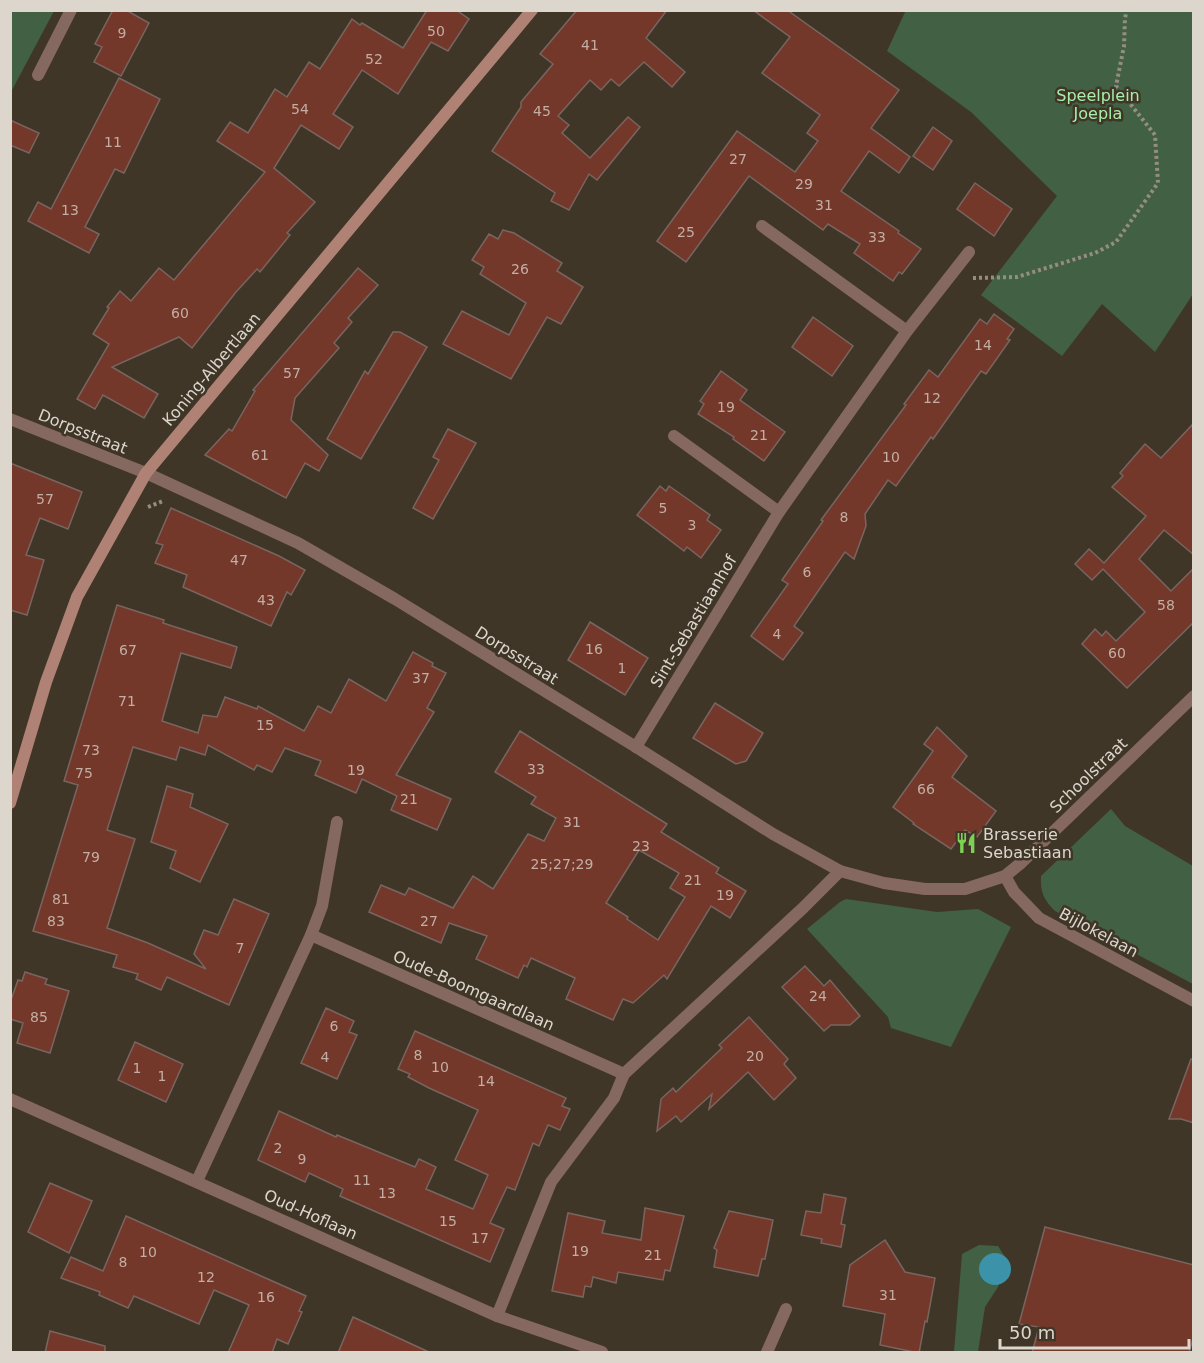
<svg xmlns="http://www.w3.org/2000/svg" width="1204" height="1363" font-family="'DejaVu Sans',sans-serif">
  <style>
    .green { fill: #426043 }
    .water { fill: #3c92a8 }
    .building { fill: #74382a; stroke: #796560; stroke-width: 1.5; fill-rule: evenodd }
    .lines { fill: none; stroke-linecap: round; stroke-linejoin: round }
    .path { stroke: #948d81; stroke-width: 4; stroke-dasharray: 3 3; stroke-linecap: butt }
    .street { stroke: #856860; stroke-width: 12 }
    .secondary { stroke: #b08276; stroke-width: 12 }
    .labels { text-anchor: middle; stroke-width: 5; stroke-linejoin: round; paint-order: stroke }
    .number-label { font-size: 14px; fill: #c2aea4 }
    .park-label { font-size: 16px; fill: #a6eea9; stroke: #3f3627 }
    .street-label { font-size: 16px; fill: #dcd6cd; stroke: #3f3627 }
    .poi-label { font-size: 16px; fill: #dcd6cd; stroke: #3f3627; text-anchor: start }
  </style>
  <rect width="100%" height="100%" fill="#3f3627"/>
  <g class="green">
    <path d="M11,10L54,11L11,92H10Z"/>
    <path d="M906,10L1193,11V294L1155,352L1102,304L1062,356L981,295L1057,196L971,112L887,51Z"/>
    <path d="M1111,809L1125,826L1193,866V984L1055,911C1044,900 1040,892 1041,876Z"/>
    <path d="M846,899L937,912L978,909L1011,927L951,1047L891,1028L888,1017L807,929L840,902Z"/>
    <path d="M979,1245L998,1246L1007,1260L998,1287L985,1307L978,1352H954L962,1254Z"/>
  </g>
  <circle class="water" cx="995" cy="1269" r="16"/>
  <g class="building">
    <path d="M113,10H126L149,23L121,76L94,62L102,47L95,44Z"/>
    <path d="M427,10H456L469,19L448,51L431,42L398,94L362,70L333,114L353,127L339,149L301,125L274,168L315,202L287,233L290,235L260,272L257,269L236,292L192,348L179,337L112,367L158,394L144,418L103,395L95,409L77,399L109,344L93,334L109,308L107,307L120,291L131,301L159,268L174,280L265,172L217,141L230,122L248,133L275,89L287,97L309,62L320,69L352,19L360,25L362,23L403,48Z"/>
    <path d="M577,10H667L646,38L685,72L672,87L644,62L619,86L611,79L601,90L590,80L558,116L569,125L562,133L590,158L628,117L640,127L597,180L589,174L569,210L551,201L555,193L492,151L521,107V102L553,64L540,54Z"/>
    <path d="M753,10H787L899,90L871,128L910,157L899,173L869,151L841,191L899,231L898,233L921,249L902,274L899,272L893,281L854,253L860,244L828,224L823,230L749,176L686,262L657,241L737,131L795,172L818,141L807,133L820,115L762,73L790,37Z"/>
    <path d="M119,78L160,99L124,173L115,169L85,227L99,234L89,253L28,221L38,202L51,209Z"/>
    <path d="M10,120L39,133L29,153L10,145Z"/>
    <path d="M933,127L952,141L933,170L913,156Z"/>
    <path d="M975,183L1012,209L994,236L957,209Z"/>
    <path d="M503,230L514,233L562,263L557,271L583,287L561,324L547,317L511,379L443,344L462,311L509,335L526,303L480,274L484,267L472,260L489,234L498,239Z"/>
    <path d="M358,268L378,285L348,318L352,322L334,343L339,348L295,398L291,420L328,455L319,471L305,463L286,498L205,455L229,429L232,431L255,391L253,390Z"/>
    <path d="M994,314L1014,329L1007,339L1010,340L986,374L981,371L933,439L931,437L896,486L888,480L865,514L866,526L854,559L845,552L794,626L803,633L783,660L751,636L788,584L782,580L823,521L821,520L906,405L904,404L929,370L938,377L980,319L987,324Z"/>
    <path d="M813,317L853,346L832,376L792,347Z"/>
    <path d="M393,332H400L427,347L361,459L327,439L365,371L368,374Z"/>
    <path d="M721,371L747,390L740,400L785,432L764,461L733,439L734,437L698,414L704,404L700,401Z"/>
    <path d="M1194,423V555L1164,530L1139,559L1171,591L1194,568V622L1127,688L1082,644L1095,629L1102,636L1106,631L1116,641L1145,612L1103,569L1092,580L1075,564L1089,549L1104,563L1146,516L1112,487L1123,476L1120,473L1145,444L1161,458Z"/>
    <path d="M448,429L476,443L433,519L413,508L439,460L433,457Z"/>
    <path d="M10,463L82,492L68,529L40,518L26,555L44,560L27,615L10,610Z"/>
    <path d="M660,486L666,491L669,486L689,500L710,515L707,520L721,530L701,558L687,547L684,551L637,515Z"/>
    <path d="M171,508L279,556L305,570L291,595L287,592L271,626L183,587L187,575L155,563L163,545L156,543Z"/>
    <path d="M117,605L164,620L163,623L237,647L231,668L181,653L162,721L198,733L203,715L217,717L225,697L257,709L258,706L304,731L318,706L331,713L349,679L386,701L413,652L433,663L432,666L446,673L427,708L434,712L396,775L451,799L437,830L391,810L397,796L362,779L356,793L315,775L321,761L285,748L272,772L257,765L254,770L208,745L205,755L180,747L176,760L133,747L107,830L135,839L107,928L148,943L206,969L194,954L204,930L218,935L234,899L269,914L229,1005L167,977L161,990L136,979L138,974L113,967L117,955L33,931L78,785L64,781Z"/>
    <path d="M590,622L648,658L625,695L568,660Z"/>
    <path d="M715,703L763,733L746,761L736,764L693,738Z"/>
    <path d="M937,727L967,756L952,777L996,811L977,837L965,830L951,849L913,824L914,823L893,807L933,751L924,744Z"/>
    <path d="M520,731L667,824L661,832L719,868L716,873L746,891L730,918L711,906L667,979L664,975L633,1003L623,999L613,1020L566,999L575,978L531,958L527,967L524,965L518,978L476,959L487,936L449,923L441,943L369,912L381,885L405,895L409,888L453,908L473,876L493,889L528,834L544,841L556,818L531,804L536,797L495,772ZM639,850L679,873L670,888L685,897L658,940L627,919L628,917L606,903Z"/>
    <path d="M167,786L193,794L190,807L228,824L200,882L170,868L176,851L151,842Z"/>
    <path d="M805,966L824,986L830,980L860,1016L850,1025H831L824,1031L782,987Z"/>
    <path d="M25,972L47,979L45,984L69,991L50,1053L17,1043L23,1023L10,1019V1003L18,980L22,981Z"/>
    <path d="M326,1008L354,1021L349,1032L357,1035L337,1079L301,1063Z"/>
    <path d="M749,1017L788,1059L784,1064L796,1078L774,1100L748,1072L709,1109L712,1094L681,1122L676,1116L657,1131L661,1099L673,1088L676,1092L722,1048L719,1045Z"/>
    <path d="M415,1031L566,1098L562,1106L570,1109L560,1130L548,1125L539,1146L533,1143L515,1190L507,1187L490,1223L504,1229L490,1262L340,1196L343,1189L309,1173L305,1182L258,1160L279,1111L336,1137L337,1135L415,1167L419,1159L436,1167L426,1189L473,1209L488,1175L455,1160L478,1110L429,1088L408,1077L410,1074L398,1069Z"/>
    <path d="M135,1042L183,1064L166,1102L118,1080Z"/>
    <path d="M1191,1059H1194V1123L1181,1119H1169Z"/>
    <path d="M50,1183L92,1201L69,1253L28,1232Z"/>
    <path d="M824,1194L846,1198L841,1224L845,1225L841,1247L821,1243L822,1239L801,1235L806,1211L821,1213Z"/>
    <path d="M645,1208L684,1216L670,1271L665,1270L663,1280L618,1272L616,1283L593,1277L591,1287L585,1286L583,1297L552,1291L568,1213L605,1221L602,1233L641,1240Z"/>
    <path d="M729,1211L773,1220L765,1259H762L758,1276L714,1267L717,1250L714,1248Z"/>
    <path d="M126,1216L306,1296L299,1311L302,1312L288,1344L277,1339L272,1353H228L249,1305L214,1290L199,1324L134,1296L128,1308L99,1295L100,1292L61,1278L71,1257L103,1271Z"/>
    <path d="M1045,1227L1194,1265V1335L1189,1353H1032L1039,1327L1019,1324Z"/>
    <path d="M885,1240L905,1272L935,1278L927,1322L925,1321L919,1353L880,1345L885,1314L843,1306L850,1265Z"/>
    <path d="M353,1317L431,1353H338Z"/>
    <path d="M50,1331L105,1346V1353H45Z"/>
  </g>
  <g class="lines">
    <g class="path">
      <path d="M973,278L1017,277L1095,253L1116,242L1158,183L1155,135L1116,86L1124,46L1125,18L1127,10"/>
      <path d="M148,507L163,501"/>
    </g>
    <g class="street">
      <path d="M38,75L71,10"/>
      <path d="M762,226L907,331"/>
      <path d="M10,419L146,473L298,543L395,599L636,747L773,834L840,871L884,883L925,889H965L1005,876L1021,863L1194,696"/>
      <path d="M674,436L779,512"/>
      <path d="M636,747L779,512L907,331L969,252"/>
      <path d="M1005,876L1014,892L1039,918L1194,1001"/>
      <path d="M311,935L322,906L337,822"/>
      <path d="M10,1099L497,1316L602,1352"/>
      <path d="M197,1181L311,935L624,1074"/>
      <path d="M497,1316L551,1182L614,1098L624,1074L803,908L840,871"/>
      <path d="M767,1352L786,1309"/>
    </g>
    <path class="secondary" d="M10,803L46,682L77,597L146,473L532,10"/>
  </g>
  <defs>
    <symbol id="restaurant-bare" viewBox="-9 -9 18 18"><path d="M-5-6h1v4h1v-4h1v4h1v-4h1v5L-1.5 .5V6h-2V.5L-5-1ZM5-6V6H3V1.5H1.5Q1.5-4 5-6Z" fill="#7cd155" stroke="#3f3627" stroke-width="2.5" paint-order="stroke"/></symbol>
  </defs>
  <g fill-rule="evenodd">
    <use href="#restaurant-bare" x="951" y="828" width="30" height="30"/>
  </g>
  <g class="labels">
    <g class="number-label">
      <text x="436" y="36">50</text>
      <text x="122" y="38">9</text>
      <text x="590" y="50">41</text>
      <text x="374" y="64">52</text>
      <text x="300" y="114">54</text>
      <text x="542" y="116">45</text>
      <text x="113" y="147">11</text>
      <text x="738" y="164">27</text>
      <text x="804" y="189">29</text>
      <text x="824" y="210">31</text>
      <text x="70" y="215">13</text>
      <text x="686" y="237">25</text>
      <text x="877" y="242">33</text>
      <text x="520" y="274">26</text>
      <text x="180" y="318">60</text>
      <text x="983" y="350">14</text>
      <text x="292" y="378">57</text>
      <text x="932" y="403">12</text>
      <text x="726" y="412">19</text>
      <text x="759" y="440">21</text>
      <text x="260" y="460">61</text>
      <text x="891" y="462">10</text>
      <text x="45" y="504">57</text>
      <text x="663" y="513">5</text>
      <text x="844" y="522">8</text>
      <text x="692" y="530">3</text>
      <text x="239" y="565">47</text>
      <text x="807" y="577">6</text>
      <text x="266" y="605">43</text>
      <text x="1166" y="610">58</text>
      <text x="777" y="639">4</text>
      <text x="594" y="654">16</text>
      <text x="128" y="655">67</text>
      <text x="1117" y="658">60</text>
      <text x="622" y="673">1</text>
      <text x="421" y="683">37</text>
      <text x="127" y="706">71</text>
      <text x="265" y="730">15</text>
      <text x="91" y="755">73</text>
      <text x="536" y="774">33</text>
      <text x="356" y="775">19</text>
      <text x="84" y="778">75</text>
      <text x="926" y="794">66</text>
      <text x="409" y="804">21</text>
      <text x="572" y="827">31</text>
      <text x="641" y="851">23</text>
      <text x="91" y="862">79</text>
      <text x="562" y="869">25;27;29</text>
      <text x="693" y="885">21</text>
      <text x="725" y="900">19</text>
      <text x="61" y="904">81</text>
      <text x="56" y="926">83</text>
      <text x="429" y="926">27</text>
      <text x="240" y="953">7</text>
      <text x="818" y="1001">24</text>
      <text x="39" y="1022">85</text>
      <text x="334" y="1031">6</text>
      <text x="418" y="1060">8</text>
      <text x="755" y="1061">20</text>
      <text x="325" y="1062">4</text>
      <text x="440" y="1072">10</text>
      <text x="137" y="1073">1</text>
      <text x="162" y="1081">1</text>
      <text x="486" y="1086">14</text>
      <text x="278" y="1153">2</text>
      <text x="302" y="1164">9</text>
      <text x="362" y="1185">11</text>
      <text x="387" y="1198">13</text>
      <text x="448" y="1226">15</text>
      <text x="480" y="1243">17</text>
      <text x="580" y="1256">19</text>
      <text x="148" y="1257">10</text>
      <text x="653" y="1260">21</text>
      <text x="123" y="1267">8</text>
      <text x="206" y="1282">12</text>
      <text x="888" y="1300">31</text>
      <text x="266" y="1302">16</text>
    </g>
    <g class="park-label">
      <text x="1098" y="101">Speelplein<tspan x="1098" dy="18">Joepla</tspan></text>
    </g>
    <g class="street-label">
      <text transform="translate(211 369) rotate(-50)" y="6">Koning-Albertlaan</text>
      <text transform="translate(83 431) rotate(22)" y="6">Dorpsstraat</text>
      <text transform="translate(693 621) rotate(-59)" y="6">Sint-Sebastiaanhof</text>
      <text transform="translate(517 655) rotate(32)" y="6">Dorpsstraat</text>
      <text transform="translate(1088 775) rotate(-44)" y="6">Schoolstraat</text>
      <text transform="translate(1099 932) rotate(28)" y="6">Bijlokelaan</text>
      <text transform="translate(474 990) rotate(24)" y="6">Oude-Boomgaardlaan</text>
      <text transform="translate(311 1214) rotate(24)" y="6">Oud-Hoflaan</text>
    </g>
    <g class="poi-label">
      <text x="983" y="840">Brasserie<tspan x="983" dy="18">Sebastiaan</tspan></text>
    </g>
  </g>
  <rect width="1204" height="1363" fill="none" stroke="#dcd6cd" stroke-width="24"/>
  <path d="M1000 1339v9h189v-9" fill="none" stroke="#dcd6cd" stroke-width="3"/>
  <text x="1009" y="1339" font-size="18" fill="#dcd6cd" stroke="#3f3627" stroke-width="4.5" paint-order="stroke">50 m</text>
</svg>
